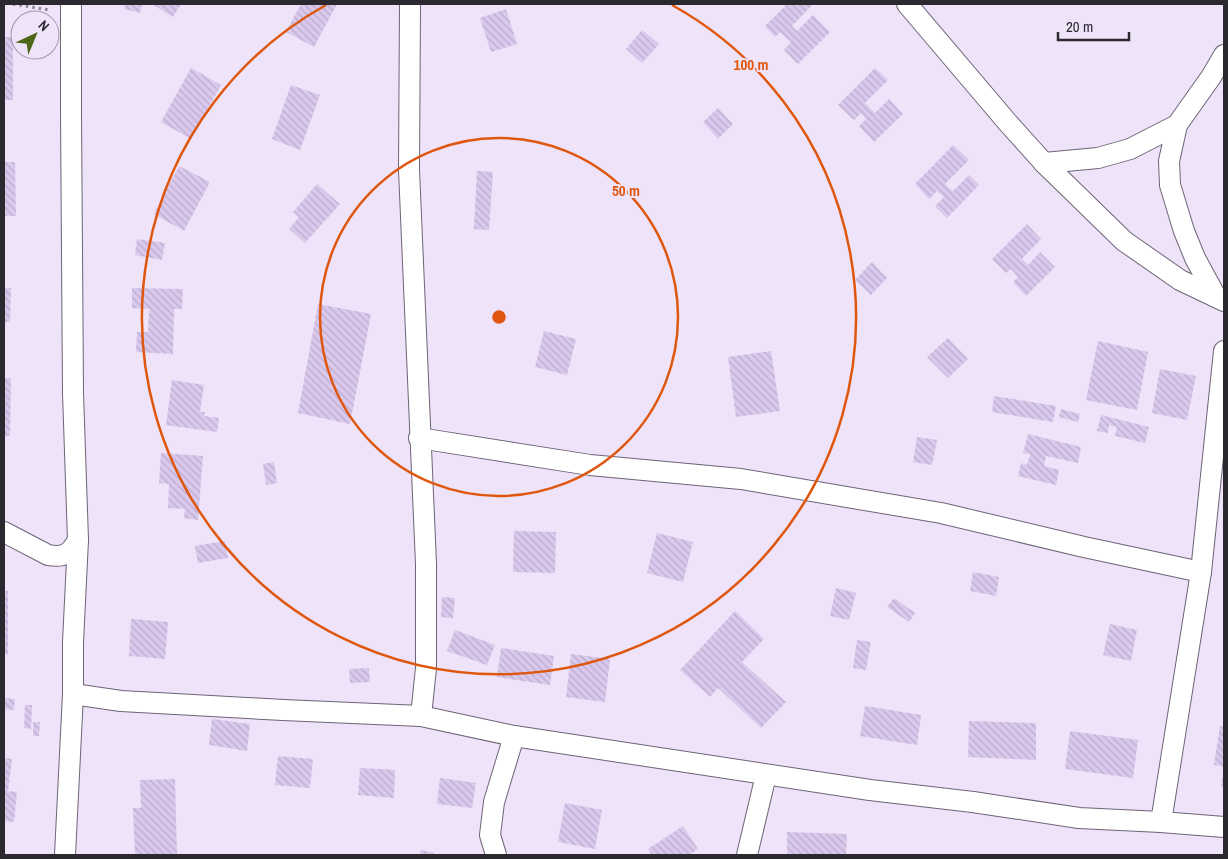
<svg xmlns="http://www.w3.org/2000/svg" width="1228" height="859" font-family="'Archivo Narrow',sans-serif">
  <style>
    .building { fill: url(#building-back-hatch) }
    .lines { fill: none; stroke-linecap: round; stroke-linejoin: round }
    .minor-casing { stroke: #6d6476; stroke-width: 22 }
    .path { stroke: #8c8493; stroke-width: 3; stroke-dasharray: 2.5 4; stroke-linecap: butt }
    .minor { stroke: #fff; stroke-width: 20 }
    .ring { fill: none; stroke: #df570e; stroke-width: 2.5 }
    .centre { fill: #df570e; stroke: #eee3f9; stroke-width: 2.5 }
    .ring-label { font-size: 15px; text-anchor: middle; font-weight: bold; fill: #df570e; stroke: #eee3f9; stroke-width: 4; stroke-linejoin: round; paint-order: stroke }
  </style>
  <defs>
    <pattern id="building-back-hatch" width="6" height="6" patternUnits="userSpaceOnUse" patternTransform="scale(1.25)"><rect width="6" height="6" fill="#dac8ed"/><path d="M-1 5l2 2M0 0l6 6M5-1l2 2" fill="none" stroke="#bbaccc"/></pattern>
  </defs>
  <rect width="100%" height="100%" fill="#eee3f9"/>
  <g class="building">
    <path d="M126,4H142L140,13L124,9Z"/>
    <path d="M152,4H181L173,17Z"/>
    <path d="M301,4H337L314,47L286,32Z"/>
    <path d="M787,4H813L792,26L797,31L813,15L830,32L798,64L784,50L791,42L780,32L775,37L765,26Z"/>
    <path d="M506,9L517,44L491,52L480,18Z"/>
    <path d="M642,30L659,44L642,63L626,49Z"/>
    <rect x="4" y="37" width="9" height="63"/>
    <path d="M191,68L221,85L191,139L161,122Z"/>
    <path d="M875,68L888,80L865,103L875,113L889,99L903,114L874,142L859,126L866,119L861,113L854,120L838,105Z"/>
    <path d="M291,85L320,95L300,150L272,139Z"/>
    <path d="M718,108L733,124L718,139L703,122Z"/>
    <path d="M953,145L969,160L945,184L953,191L969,175L979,185L947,218L935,206L944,197L937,191L929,199L915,184Z"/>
    <path d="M4,162H15L16,216H4Z"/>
    <path d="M179,166L210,182L184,231L154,214Z"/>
    <path d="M477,171L493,172L489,230L474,229Z"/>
    <path d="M317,184L340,204L305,243L289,229L299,217L293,212Z"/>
    <path d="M1027,224L1041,239L1022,259L1028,265L1040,252L1055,267L1026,296L1013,282L1018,277L1011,269L1006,273L992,259Z"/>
    <path d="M137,239L165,243L162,260L135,255Z"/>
    <path d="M872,262L887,278L871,295L855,280Z"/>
    <path d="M4,288H11L10,322H4Z"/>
    <path d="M132,288L183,289L182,309H174L173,354L136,352L137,332H148L149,309L132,308Z"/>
    <path d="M318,304L371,314L350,424L298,413Z"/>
    <path d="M544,331L576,339L567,375L535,367Z"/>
    <path d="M948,338L968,359L948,378L927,357Z"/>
    <path d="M1098,341L1148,352L1137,410L1086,400Z"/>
    <path d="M771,351L780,411L736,417L728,357Z"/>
    <path d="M1160,369L1196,376L1187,420L1152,413Z"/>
    <path d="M4,378H11L10,436H4Z"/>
    <path d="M172,380L204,385L200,412H205L204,416L219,418L217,432L166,425Z"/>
    <path d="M994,396L1056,406L1053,422L992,412Z"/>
    <path d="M1061,409L1080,414L1078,422L1059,417Z"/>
    <path d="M1101,415L1149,427L1145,443L1115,436L1117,427L1109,425L1108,433L1097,431Z"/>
    <path d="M1028,434L1081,447L1078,463L1046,456L1044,466L1059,470L1056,485L1018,476L1021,463L1027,465L1030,454L1023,453Z"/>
    <path d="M917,437L937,440L932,465L913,462Z"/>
    <path d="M161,453L203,456L198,520L184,518L185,509L168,508L169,484L159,483Z"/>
    <path d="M274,462L277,483L266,485L263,464Z"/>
    <path d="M514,531L556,532L555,573L513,572Z"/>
    <path d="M657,533L693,542L683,582L647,573Z"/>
    <path d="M225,541L228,558L198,563L195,546Z"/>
    <path d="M973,572L999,577L996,596L970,591Z"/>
    <path d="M836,588L856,593L849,620L830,616Z"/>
    <rect x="4" y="591" width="4" height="63"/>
    <path d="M442,597L455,598L453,618L441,617Z"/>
    <path d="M894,598L915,613L909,622L887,607Z"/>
    <path d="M735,611L764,639L742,662L786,702L761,728L718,688L710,697L680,670Z"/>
    <path d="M131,619L168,622L165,659L129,656Z"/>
    <path d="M1110,624L1137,630L1131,661L1103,655Z"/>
    <path d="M455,630L495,645L487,665L447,651Z"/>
    <path d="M857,640L871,642L866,670L853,668Z"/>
    <path d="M501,648L554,656L550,685L497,677Z"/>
    <path d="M571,654L610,659L605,702L566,697Z"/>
    <path d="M369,668L370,682L350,683L349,669Z"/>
    <path d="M4,698L15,699L14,710L4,709Z"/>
    <path d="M25,705H32L31,729L24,728Z"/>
    <path d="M865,706L921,715L917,745L860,736Z"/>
    <path d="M212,719L250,724L247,751L209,745Z"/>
    <path d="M969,721L1036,723V760L968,757Z"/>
    <path d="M33,722H40L39,736H33Z"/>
    <path d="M1220,726L1224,727V767L1214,765Z"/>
    <path d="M1070,731L1138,740L1133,778L1065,769Z"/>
    <path d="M278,756L313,759L310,788L275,785Z"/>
    <path d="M4,758L12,759L8,791L17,792L14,822L4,821Z"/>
    <path d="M360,768L395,770L394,798L358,795Z"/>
    <path d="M1223,774H1224V787L1221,786Z"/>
    <path d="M440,778L476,783L472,808L437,804Z"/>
    <path d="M175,779L177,855H135L133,808H141L140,780Z"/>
    <path d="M565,803L602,810L595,849L558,842Z"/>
    <path d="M683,826L698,849L689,855H652L648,849Z"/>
    <path d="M787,832L847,834L846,855H787Z"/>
    <path d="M421,850L434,853L433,855H419Z"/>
  </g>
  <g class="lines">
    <defs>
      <g id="minor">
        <path d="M410,4L409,170L426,564V668L421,716"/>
        <path d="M907,4L1008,123L1044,163L1124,241L1180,280L1224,301"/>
        <path d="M1044,163L1098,158L1130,149L1177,125"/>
        <path d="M1216,297L1195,258L1184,231L1170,185L1169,161L1177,125L1211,77L1224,55"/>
        <path d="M419,438L590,465L741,479L941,513L1084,547L1201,572"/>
        <path d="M4,532L48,555C64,558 70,554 78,540"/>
        <path d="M73,694L121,701L283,710L421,716L514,736L870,790L973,802L1079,818L1161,822L1224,827"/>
        <path d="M1161,822L1201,572L1224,351"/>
        <path d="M65,855L73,694V642L78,540L73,393L71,112V4"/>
        <path d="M496,855L490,835L494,802L514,736"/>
        <path d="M747,855L766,775"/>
      </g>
    </defs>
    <use href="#minor" class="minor-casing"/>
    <path class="path" d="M13,4L49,10"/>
    <use href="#minor" class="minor"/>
  </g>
  <g class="ring">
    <circle cx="499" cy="317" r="179"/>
    <path d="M672 5A357 357 0 1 1 326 5"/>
  </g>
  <circle cx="499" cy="317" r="8" class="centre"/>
  <g class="ring-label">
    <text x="751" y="70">100 m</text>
    <text x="626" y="196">50 m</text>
  </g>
  <rect width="1228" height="859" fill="none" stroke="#2c2830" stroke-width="10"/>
  <g transform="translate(35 35) rotate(44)"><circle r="24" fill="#eee3f9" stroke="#a098a9"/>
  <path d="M0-4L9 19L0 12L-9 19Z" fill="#4d6718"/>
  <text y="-8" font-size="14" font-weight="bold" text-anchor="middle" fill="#2c2830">N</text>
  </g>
  <path d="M1058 32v8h71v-8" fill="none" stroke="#2c2830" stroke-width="2.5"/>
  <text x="1066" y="32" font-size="15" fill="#2c2830" stroke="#eee3f9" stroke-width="4" paint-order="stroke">20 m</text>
</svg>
